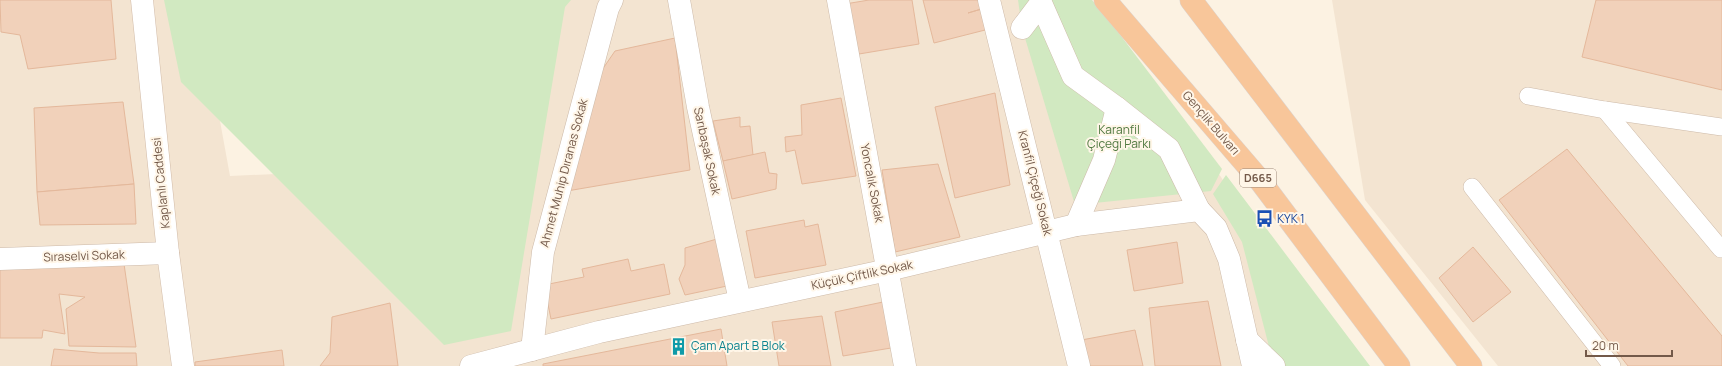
<svg xmlns="http://www.w3.org/2000/svg" width="1722" height="366" font-family="Manrope,sans-serif">
  <style>
    .residential { fill: #f3e4d1 }
    .green { fill: #d1e9c1 }
    .building { fill: #f1d1ba; stroke: #e4b89b }
    .lines { fill: none; stroke-linecap: round; stroke-linejoin: round }
    .service-casing { stroke: #cdbaa9; stroke-width: 18 }
    .pedestrian-casing { stroke: #cdbaa9; stroke-width: 23 }
    .minor-casing { stroke: #cdbaa9; stroke-width: 23 }
    .secondary-casing { stroke: #d2bca9; stroke-width: 23 }
    .trunk-casing { stroke: #dbd4d0; stroke-width: 23 }
    .service { stroke: #fff; stroke-width: 17 }
    .pedestrian { stroke: #fff; stroke-width: 22 }
    .minor { stroke: #fff; stroke-width: 22 }
    .secondary { stroke: #fff; stroke-width: 22 }
    .trunk { stroke: #f8c69a; stroke-width: 22 }
    .labels { text-anchor: middle; stroke-width: 4; stroke-linejoin: round; paint-order: stroke }
    .shield { fill: #fff6e8; stroke: #9d8879; stroke-width: 1 }
    .shield-label { font-size: 11px; font-weight: bold; fill: #735949 }
    .street-label { font-size: 12px; fill: #735949; stroke: #fff6e8 }
    .park-label { font-size: 12px; fill: #517941; stroke: #fff6e8 }
    .transit-label { font-size: 12px; fill: #164399; stroke: #fff6e8; text-anchor: start }
    .culture-label { font-size: 12px; fill: #0d838f; stroke: #fff6e8; text-anchor: start }
  </style>
  <rect width="100%" height="100%" fill="#fcf2e2"/>
  <g class="residential">
    <path d="M0,0H198L230,176L298,173L548,0H1092L1121,36L1221,177L1334,366H0Z"/>
    <path d="M1332,0H1722V366H1498L1365,200Z"/>
  </g>
  <g class="green">
    <path d="M164,0H571L565,7L511,331L444,345L181,82Z"/>
    <path d="M1018,0H1092L1121,36L1222,169L1211,191L1075,205L1022,28Z"/>
    <path d="M1226,175L1370,366H1274L1242,242L1213,194Z"/>
  </g>
  <g class="building">
    <path d="M0,0H111L116,59L28,69L20,35L1,32Z"/>
    <path d="M869,0H912L919,44L853,55L845,4Z"/>
    <path d="M923,0H983L985,8L968,13L988,7L993,28L934,43Z"/>
    <path d="M1596,0H1722V90L1582,57Z"/>
    <path d="M675,38L690,170L567,191L602,70L615,51Z"/>
    <path d="M995,93L1010,185L955,198L935,107Z"/>
    <path d="M841,98L856,176L802,184L795,150L786,152L785,137L802,135L801,105Z"/>
    <path d="M123,102L134,184L37,192L34,108Z"/>
    <path d="M740,117V127L750,126L753,155L723,161L713,121Z"/>
    <path d="M1567,149L1722,336V366H1628L1499,200Z"/>
    <path d="M765,152L769,173L777,174L776,189L732,199L723,161Z"/>
    <path d="M938,164L960,237L895,252L882,170Z"/>
    <path d="M134,184L136,224L40,225L37,192Z"/>
    <path d="M804,220L805,227L818,224L826,265L755,278L746,231Z"/>
    <path d="M717,239L727,286L685,295L679,279L685,265V248Z"/>
    <path d="M1177,242L1183,283L1134,291L1127,250Z"/>
    <path d="M1473,247L1511,292L1473,322L1439,278Z"/>
    <path d="M123,257L136,347L69,346L66,309L85,297L59,294L65,334L43,330L42,338H0V265Z"/>
    <path d="M628,259L631,271L664,264L670,294L551,319L544,285L584,277L582,269Z"/>
    <path d="M1208,301L1221,366H1155L1149,308Z"/>
    <path d="M883,302L891,348L843,356L835,312Z"/>
    <path d="M390,303L398,366H320L330,353L332,317Z"/>
    <path d="M822,316L831,366H779L772,322Z"/>
    <path d="M721,329L727,366H543V364Z"/>
    <path d="M1135,330L1143,366H1083L1076,341Z"/>
    <path d="M54,349L99,353H136L137,366H51Z"/>
    <path d="M282,350L284,366H195V362Z"/>
  </g>
  <g class="lines">
    <defs>
      <g id="service">
        <path d="M1528,96L1605,110L1722,127"/>
        <path d="M1605,110L1721,249"/>
        <path d="M1472,187L1612,366"/>
      </g>
      <g id="pedestrian">
        <path d="M1022,28L1041,3L1073,76L1117,108"/>
        <path d="M1076,225L1104,160L1117,108L1169,149L1199,210"/>
        <path d="M1247,340L1274,366"/>
      </g>
      <g id="minor">
        <path d="M679,0L698,107L740,301"/>
        <path d="M838,0L905,366"/>
        <path d="M989,0L1079,366"/>
        <path d="M0,259L168,253"/>
        <path d="M532,350L543,252L608,8L612,0"/>
        <path d="M471,366L599,332L888,270L1076,225L1199,210L1216,228L1229,259L1253,366"/>
      </g>
      <path id="secondary" d="M142,0L168,253L183,366"/>
      <g id="trunk">
        <path d="M1105,0L1258,178L1399,366"/>
        <path d="M1191,0L1471,366"/>
      </g>
    </defs>
    <use href="#service" class="service-casing"/>
    <use href="#pedestrian" class="pedestrian-casing"/>
    <use href="#minor" class="minor-casing"/>
    <use href="#secondary" class="secondary-casing"/>
    <use href="#trunk" class="trunk-casing"/>
    <use href="#service" class="service"/>
    <use href="#pedestrian" class="pedestrian"/>
    <use href="#minor" class="minor"/>
    <use href="#secondary" class="secondary"/>
    <use href="#trunk" class="trunk"/>
  </g>
  <defs>
    <symbol id="bus-bare" viewBox="-9 -9 18 18"><path d="M-5-6H5V4H4V6H2V4H-2V6H-4V4H-5ZM-3.5-4V0h7V-4ZM-3.5 1.2v1.5H-2V1.2ZM2 1.2v1.5H3.5V1.2Z" fill="#1a4fb4" stroke="#fff6e8" stroke-width="2.5" paint-order="stroke"/></symbol>
    <symbol id="building-bare" viewBox="-9 -9 18 18"><path d="M-4-6H4V6H1V3H-1V6H-4ZM-2.5-4.3h1.7v1.8h-1.7ZM.8-4.3h1.7v1.8H.8ZM-2.5-1h1.7V.8h-1.7ZM.8-1h1.7V.8H.8Z" fill="#0f9aa8" stroke="#fff6e8" stroke-width="2.5" paint-order="stroke"/></symbol>
  </defs>
  <g fill-rule="evenodd">
    <use href="#bus-bare" x="1252" y="206" width="25" height="25"/>
    <use href="#building-bare" x="666" y="334" width="25" height="25"/>
  </g>
  <g class="labels">
    <rect class="shield" x="1240" y="169" width="36" height="18" rx="3"/>
    <g class="shield-label">
      <text x="1258" y="182">D665</text>
    </g>
    <g class="street-label">
      <text transform="translate(1211 123) rotate(49)" y="4">Gençlik Bulvarı</text>
      <text transform="translate(707 151) rotate(78)" y="4">Sarıbaşak Sokak</text>
      <text transform="translate(564 173) rotate(-75)" y="4">Ahmet Muhip Dıranas Sokak</text>
      <text transform="translate(161 183) rotate(-96)" y="4">Kaplanlı Caddesi</text>
      <text transform="translate(872 183) rotate(79)" y="4">Yoncalık Sokak</text>
      <text transform="translate(1035 183) rotate(76)" y="4">Kranfil Çiçeği Sokak</text>
      <text transform="translate(84 256) rotate(-2)" y="4">Sıraselvi Sokak</text>
      <text transform="translate(862 275) rotate(-12)" y="4">Küçük Çiftlik Sokak</text>
    </g>
    <g class="park-label">
      <text x="1119" y="134">Karanfil<tspan x="1119" dy="14">Çiçeği Parkı</tspan></text>
    </g>
    <g class="transit-label">
      <text x="1277" y="223">KYK 1</text>
    </g>
    <g class="culture-label">
      <text x="691" y="350">Çam Apart B Blok</text>
    </g>
  </g>
  <path d="M1586 350v6h86v-6" fill="none" stroke="#735949" stroke-width="2"/>
  <text x="1592" y="350" font-size="12" fill="#735949" stroke="#fff6e8" stroke-width="3" paint-order="stroke">20 m</text>
</svg>
